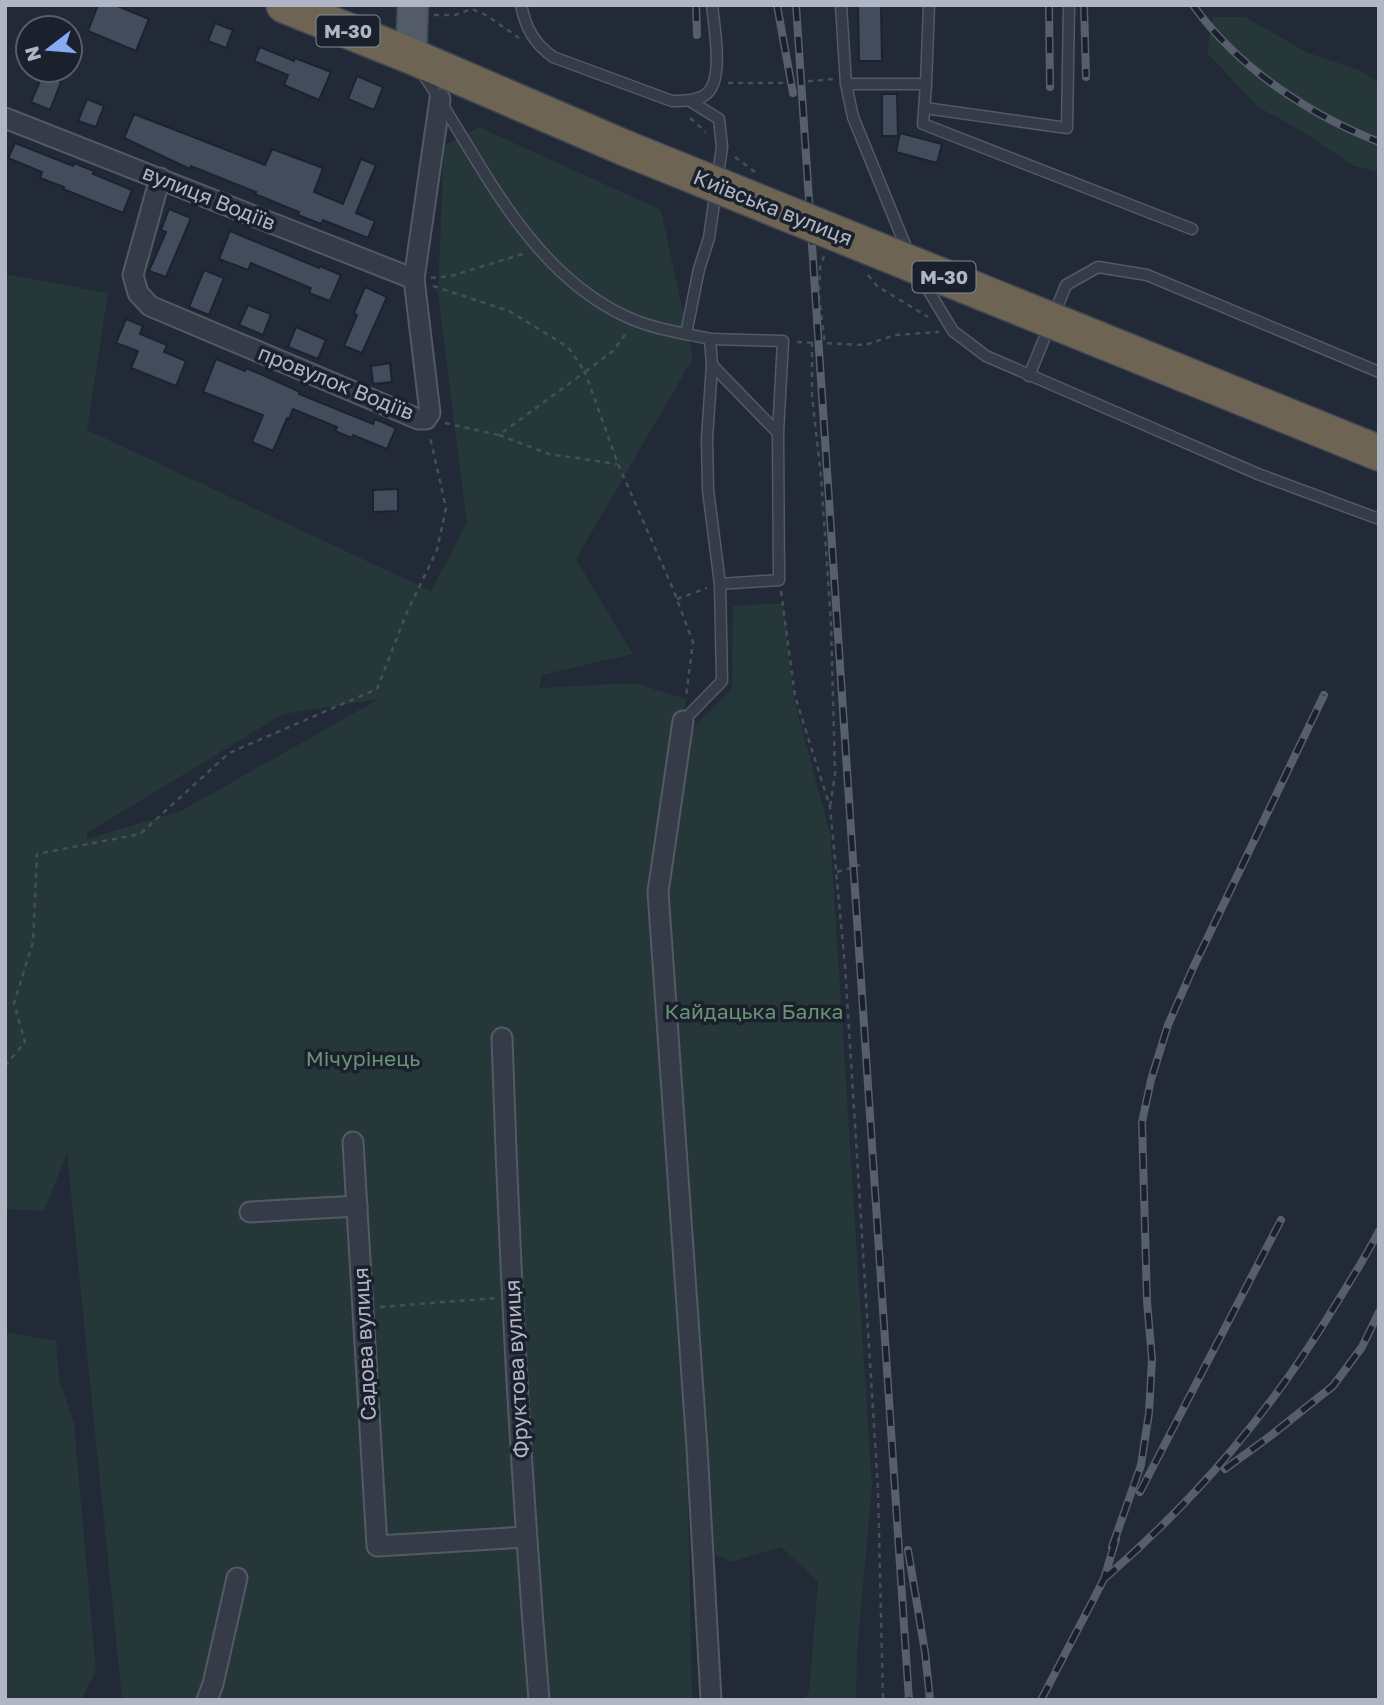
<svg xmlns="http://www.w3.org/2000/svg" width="1384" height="1705" font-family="'Golos Text',sans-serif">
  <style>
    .green { fill: #253739; fill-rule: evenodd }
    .building { fill: #434c5c; stroke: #1d232e; stroke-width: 2 }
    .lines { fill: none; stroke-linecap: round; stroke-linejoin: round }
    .lane-casing { stroke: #535965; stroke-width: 13 }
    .street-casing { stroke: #535965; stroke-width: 23 }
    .primary-casing { stroke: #3f4551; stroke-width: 33 }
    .highway-casing { stroke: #404652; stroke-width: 38 }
    .path { stroke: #415256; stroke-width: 2.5; stroke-dasharray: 5 5; stroke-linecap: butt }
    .lane { stroke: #353c48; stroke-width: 10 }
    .street { stroke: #353c48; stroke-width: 19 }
    .primary { stroke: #535b68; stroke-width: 30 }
    .highway { stroke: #6d6453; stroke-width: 35 }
    .rail-casing { stroke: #575f6f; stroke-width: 8 }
    .rail { stroke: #1b212c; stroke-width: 5; stroke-dasharray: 16; stroke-linecap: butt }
    .highway-bridge-casing { stroke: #404652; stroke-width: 38; stroke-linecap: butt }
    .highway-bridge { stroke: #6d6453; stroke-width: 35 }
    .labels { text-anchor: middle; stroke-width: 7; stroke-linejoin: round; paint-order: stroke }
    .shield { fill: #1b212c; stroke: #838996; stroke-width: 2 }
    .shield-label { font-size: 19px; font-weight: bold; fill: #b0b6c4 }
    .street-label { font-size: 21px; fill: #b0b6c4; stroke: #1b212c }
    .park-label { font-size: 21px; fill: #699375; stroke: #1b212c }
  </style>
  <rect width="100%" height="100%" fill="#222a37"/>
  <g class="green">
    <path d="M1213,17H1245L1308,53L1359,70L1379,83V172L1354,166L1302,131L1258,107L1207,53Z"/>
    <path d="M479,127L661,210L693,358L576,559L633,654L542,675L539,688L635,683L686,699L681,740L732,689L733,606L783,603L794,699L830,833L872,1487L857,1652L856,1700H804L809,1692L818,1582L781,1547L731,1562L708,1551L658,888L684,1306L692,1700H122L67,1153L44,1211L5,1209V274L108,293L87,430L431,591L467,523L438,294L444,146ZM379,699L181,811L87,839V833L283,714Z"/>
    <path d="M5,1332L56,1341L59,1379L74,1424L96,1671L81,1700H5Z"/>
  </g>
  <g class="building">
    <path d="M98,5H115L149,19L136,51L88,31Z"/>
    <path d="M858,5H881L882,61H859Z"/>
    <path d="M215,23L233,30L226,48L208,41Z"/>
    <path d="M260,47L294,61L295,58L331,72L319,100L284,85L288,75L254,61Z"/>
    <path d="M43,74L61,82L50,110L31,102Z"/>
    <path d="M357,76L383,87L374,110L348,99Z"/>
    <path d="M882,94H897L898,136H882Z"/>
    <path d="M87,99L104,106L96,127L78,121Z"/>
    <path d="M134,114L265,165L272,149L323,168L314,192L343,204L361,159L376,165L356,213L375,221L368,238L323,220L321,224L298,215L299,212L255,194L256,192L191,166L190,169L124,138Z"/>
    <path d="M900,133L942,144L937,163L896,152Z"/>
    <path d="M15,143L73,166L74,163L94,171L93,174L132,190L123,213L63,189L64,187L40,178L42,172L8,158Z"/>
    <path d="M169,209L191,218L166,277L149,271L166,232L161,230Z"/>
    <path d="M230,231L319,268L320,266L341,275L330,301L309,293L311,288L251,263L248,270L219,259Z"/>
    <path d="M204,270L224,278L209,315L189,307Z"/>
    <path d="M365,287L387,297L362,353L344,346L357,315L354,313Z"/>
    <path d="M248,305L271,314L263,335L239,325Z"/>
    <path d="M126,319L143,326L140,334L167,345L164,352L186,361L176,386L131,368L138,351L116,343Z"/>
    <path d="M296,327L326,340L318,359L288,347Z"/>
    <path d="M216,359L245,371L246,368L265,376L300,392L299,394L373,424L375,419L396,428L387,449L353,435L352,438L335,431L337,427L293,409L289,419L287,418L273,451L252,442L263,415L203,392Z"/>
    <path d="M390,363L392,382L373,384L371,366Z"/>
    <path d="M398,489V511L373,512V490Z"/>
  </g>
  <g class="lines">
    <defs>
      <g id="lane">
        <path d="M521,5C526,29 534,43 553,57L672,101C683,101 696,101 705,95C725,82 714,27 712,5"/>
        <path d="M841,5L846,84L853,117L908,252"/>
        <path d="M423,74C481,161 527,271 627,317C653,329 682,333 710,339L712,365L707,438L708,490L720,584L722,681L683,721"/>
        <path d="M846,84H926L929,5"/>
        <path d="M926,84L923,124L1192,229"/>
        <path d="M925,108L1067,128L1069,5"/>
        <path d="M921,278L953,331L986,356L1258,474L1379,519"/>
        <path d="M686,334L699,269L709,238L722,147L719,119L690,101"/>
        <path d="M710,339L783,341L778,433L779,580L720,584"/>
        <path d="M712,365L778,433"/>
        <path d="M1029,376L1066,285L1098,267L1147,275L1379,372"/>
      </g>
      <g id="street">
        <path d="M5,118L414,279"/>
        <path d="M160,178L133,275L138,293L150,306L418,419H426L430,413L414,279L440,99"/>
        <path d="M683,721L658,892L697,1448L711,1700"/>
        <path d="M502,1038C509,1259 521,1480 539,1700"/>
        <path d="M353,1142L377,1546L526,1537"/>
        <path d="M250,1212L357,1206"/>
        <path d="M207,1700L213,1684L237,1578"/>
      </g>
      <path id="primary" d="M411,56L413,5"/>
      <g id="highway">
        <path d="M284,5L411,56L625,148"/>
        <path d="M1263,406L1379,453"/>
      </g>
    </defs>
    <use href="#lane" class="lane-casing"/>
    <use href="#street" class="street-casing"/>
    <use href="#primary" class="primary-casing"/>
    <use href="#highway" class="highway-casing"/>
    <g class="path">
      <path d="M434,15H455L472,9L486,15L519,38"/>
      <path d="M728,83H789L833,79"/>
      <path d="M690,118L706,132"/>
      <path d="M735,157L755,172"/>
      <path d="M824,256L820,268L819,297L825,343"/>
      <path d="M868,275L877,286L928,317"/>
      <path d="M431,278L451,276L526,253"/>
      <path d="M433,286L509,311L568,347L585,372L613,351L627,332"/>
      <path d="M797,342L865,345L895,335L939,332"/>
      <path d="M812,342V396L821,477L831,623L835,774L830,807"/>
      <path d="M445,423L499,435L585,372L618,464L673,589L693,642L686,697"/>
      <path d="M499,435L549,454L617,464"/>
      <path d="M781,591L795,696L830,807L845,966L878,1489L883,1700"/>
      <path d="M677,599L707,588"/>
      <path d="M837,872L860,865"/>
      <path d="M5,1066L25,1042L14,1003L33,942L37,854L140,834L229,753L377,689L407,612L437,550L446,508L430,437"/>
      <path d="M380,1307L496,1298"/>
    </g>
    <use href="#lane" class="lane"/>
    <use href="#street" class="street"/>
    <use href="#primary" class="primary"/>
    <use href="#highway" class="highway"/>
    <defs>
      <g id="rail">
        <path d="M696,5L697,35"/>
        <path d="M777,5L793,93"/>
        <path d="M796,5L909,1700"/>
        <path d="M1049,5L1050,87"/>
        <path d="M1084,5L1086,77"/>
        <path d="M1193,5C1237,67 1308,114 1379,142"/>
        <path d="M1225,1469L1269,1437L1333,1386L1362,1347L1379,1312"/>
        <path d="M1140,1492L1281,1220"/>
        <path d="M1112,1547L1141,1465L1149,1413L1152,1359L1147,1301L1142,1122L1151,1080L1168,1025L1193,968L1324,695"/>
        <path d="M908,1550L925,1652L930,1700"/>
        <path d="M1104,1579C1198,1498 1272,1410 1336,1304C1351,1280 1366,1256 1379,1231"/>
        <path d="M1041,1700L1104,1579L1116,1539"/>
      </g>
    </defs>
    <use href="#rail" class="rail-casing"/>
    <use href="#rail" class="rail"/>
    <defs>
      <path id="highway-bridge" d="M625,148L1263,406"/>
    </defs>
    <use href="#highway-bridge" class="highway-bridge-casing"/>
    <use href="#highway-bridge" class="highway-bridge"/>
  </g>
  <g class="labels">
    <g class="shield">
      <rect x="316.5" y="15.5" width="63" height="31" rx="5"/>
      <rect x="912.5" y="261.5" width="63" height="31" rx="5"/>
    </g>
    <g class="shield-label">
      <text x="348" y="38">М-30</text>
      <text x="944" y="284">М-30</text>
    </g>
    <g class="street-label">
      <text transform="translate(209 198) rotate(22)" y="7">вулиця Водіїв</text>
      <text transform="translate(773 208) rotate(22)" y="7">Київська вулиця</text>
      <text transform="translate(336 383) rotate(22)" y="7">провулок Водіїв</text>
      <text transform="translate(365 1344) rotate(-93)" y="7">Садова вулиця</text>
      <text transform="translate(517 1369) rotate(-93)" y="7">Фруктова вулиця</text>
    </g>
    <g class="park-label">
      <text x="754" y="1019">Кайдацька Балка</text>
      <text x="363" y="1066">Мічурінець</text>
    </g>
  </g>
  <rect width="1384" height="1705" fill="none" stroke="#b0b6c4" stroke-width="14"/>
  <g transform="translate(49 49) rotate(254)"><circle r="33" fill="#1b212c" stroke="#575d69" stroke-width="2"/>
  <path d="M0-5L12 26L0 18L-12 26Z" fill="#87aaf2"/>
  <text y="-10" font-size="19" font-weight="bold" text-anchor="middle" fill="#b0b6c4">N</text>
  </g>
</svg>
